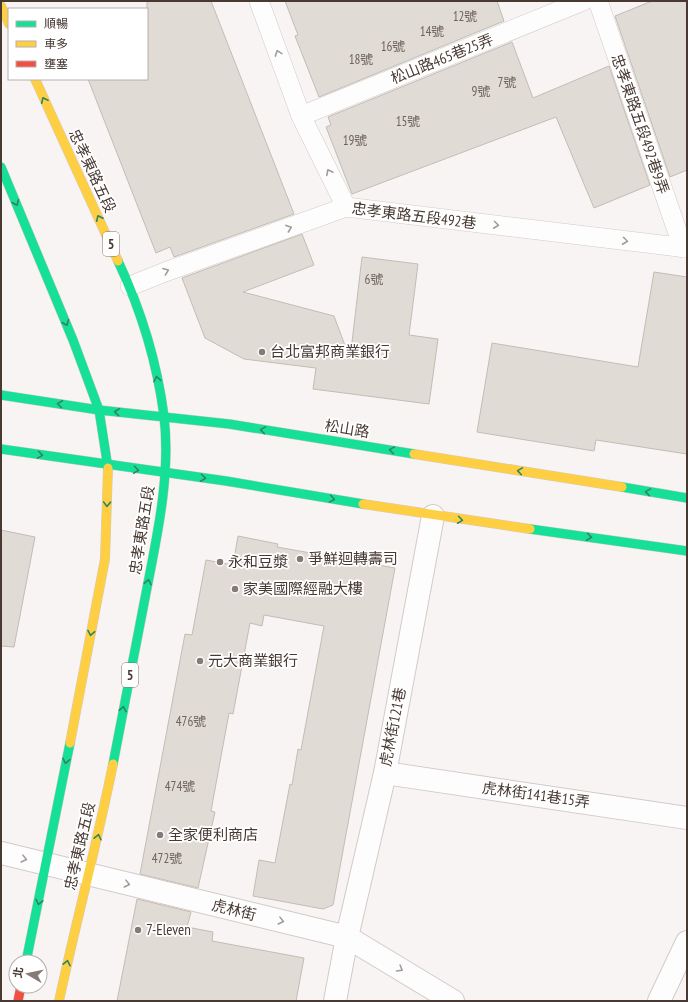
<svg xmlns="http://www.w3.org/2000/svg" width="688" height="1002" font-family="'PT Sans Narrow','Noto Sans TC',sans-serif">
  <style>
    .building { fill: #e1dbd5; stroke: #c3bcb6 }
    .lines { fill: none; stroke-linecap: round; stroke-linejoin: round }
    .lane-casing { stroke: #d3cac7; stroke-width: 20 }
    .street-casing { stroke: #d3cac7; stroke-width: 24 }
    .fast-casing { stroke: #d3cac7; stroke-width: 10 }
    .slow-casing { stroke: #d3cac7; stroke-width: 10 }
    .jam-casing { stroke: #d3cac7; stroke-width: 10 }
    .lane { stroke: #fefdfd; stroke-width: 19 }
    .street { stroke: #fefdfd; stroke-width: 22 }
    .fast { stroke: #16e098; stroke-width: 9 }
    .slow { stroke: #ffcf43; stroke-width: 9 }
    .jam { stroke: #f24e42; stroke-width: 9 }
    .oneway { stroke: #a39b98 }
    .oneway2 { stroke: #328460 }
    .poi-dot { fill: #867a76; stroke: #fff; stroke-width: 1.5 }
    .labels { text-anchor: middle; stroke-width: 3.5; stroke-linejoin: round; paint-order: stroke }
    .number-label { font-size: 13px; fill: #6e625c }
    .shield { fill: #fff; stroke: #7f7470; stroke-width: 1 }
    .shield-label { font-size: 14px; font-weight: bold; fill: #483933 }
    .street-label { font-size: 15px; fill: #483933; stroke: #fff }
    .poi-label { font-size: 15px; fill: #483933; stroke: #fff; text-anchor: start }
  </style>
  <rect width="100%" height="100%" fill="#f8f4f3"/>
  <g class="building">
    <path d="M147,1H211L294,214L174,257L170,247L156,253L88,79H147Z"/>
    <path d="M285,1H497L504,21L319,97L295,36L298,35Z"/>
    <path d="M652,1H687V170L670,177L615,16Z"/>
    <path d="M512,42L533,98L609,66L650,185L594,208L556,117L352,194L326,127L331,125L328,117Z"/>
    <path d="M302,234L314,265L243,292L334,316L350,359L362,257L418,264L409,335L438,339L429,404L313,389L316,368L244,359L205,338L182,278Z"/>
    <path d="M654,272L687,277V454L596,440L594,451L477,432L492,343L638,367Z"/>
    <path d="M1,530L35,537L14,647L1,646Z"/>
    <path d="M238,536L278,544L277,547L395,568L333,905L323,909L253,896L259,860L275,863L290,784L292,785L298,749L301,750L324,626L264,615L262,626L250,623L233,714L229,713L211,811L215,812L198,888L140,874L185,634L192,635L206,560L233,565Z"/>
    <path d="M137,899L191,912L187,927L213,932L212,941L304,958L296,1001H117Z"/>
  </g>
  <g class="lines">
    <defs>
      <g id="lane">
        <path d="M259,1L301,116L346,207"/>
        <path d="M598,1L683,248"/>
        <path d="M301,116L583,1"/>
        <path d="M130,286L165,272L346,207L687,248"/>
      </g>
      <g id="street">
        <path d="M385,773L687,818"/>
        <path d="M1,853L347,937L453,1001"/>
        <path d="M335,1001L347,937L385,773L433,516"/>
        <path d="M659,1001L687,942"/>
      </g>
      <g id="fast">
        <path d="M1,167L73,340L99,410L108,468"/>
        <path d="M1,395L99,410L229,424L414,454"/>
        <path d="M1,449L226,481L363,504"/>
        <path d="M622,487L687,498"/>
        <path d="M530,529L687,551"/>
        <path d="M113,764C124,707 135,650 146,593C157,536 171,475 164,416C157,362 141,310 118,261"/>
        <path d="M26,962L70,743"/>
      </g>
      <g id="slow">
        <path d="M1,6L9,24"/>
        <path d="M35,79L118,261"/>
        <path d="M414,454L622,487"/>
        <path d="M363,504L530,529"/>
        <path d="M70,743L105,559L108,468"/>
        <path d="M59,1001C76,922 97,844 113,764"/>
      </g>
      <path id="jam" d="M18,1001L21,986"/>
    </defs>
    <use href="#lane" class="lane-casing"/>
    <use href="#street" class="street-casing"/>
    <use href="#fast" class="fast-casing"/>
    <use href="#slow" class="slow-casing"/>
    <use href="#jam" class="jam-casing"/>
    <use href="#lane" class="lane"/>
    <use href="#street" class="street"/>
    <use href="#fast" class="fast"/>
    <use href="#slow" class="slow"/>
    <use href="#jam" class="jam"/>
  </g>
  <defs><path id="oneway-chevron" d="M-2-3.5L2.5 0L-2 3.5" fill="none" stroke-width="1.6" stroke-linecap="round" stroke-linejoin="round"/></defs>
  <g class="oneway">
    <use href="#oneway-chevron" transform="translate(278 53) rotate(-110)"/>
    <use href="#oneway-chevron" transform="translate(329 172) rotate(-117)"/>
    <use href="#oneway-chevron" transform="translate(496 225) rotate(7)"/>
    <use href="#oneway-chevron" transform="translate(289 228) rotate(-20)"/>
    <use href="#oneway-chevron" transform="translate(625 241) rotate(7)"/>
    <use href="#oneway-chevron" transform="translate(166 271) rotate(-21)"/>
    <use href="#oneway-chevron" transform="translate(24 859) rotate(14)"/>
    <use href="#oneway-chevron" transform="translate(127 884) rotate(14)"/>
    <use href="#oneway-chevron" transform="translate(281 921) rotate(14)"/>
    <use href="#oneway-chevron" transform="translate(400 969) rotate(31)"/>
  </g>
  <g class="oneway2">
    <use href="#oneway-chevron" transform="translate(44 100) rotate(-115)"/>
    <use href="#oneway-chevron" transform="translate(16 203) rotate(67)"/>
    <use href="#oneway-chevron" transform="translate(99 218) rotate(-115)"/>
    <use href="#oneway-chevron" transform="translate(66 323) rotate(67)"/>
    <use href="#oneway-chevron" transform="translate(157 379) rotate(-100)"/>
    <use href="#oneway-chevron" transform="translate(60 404) rotate(-172)"/>
    <use href="#oneway-chevron" transform="translate(117 412) rotate(-174)"/>
    <use href="#oneway-chevron" transform="translate(263 430) rotate(-171)"/>
    <use href="#oneway-chevron" transform="translate(392 450) rotate(-171)"/>
    <use href="#oneway-chevron" transform="translate(40 455) rotate(9)"/>
    <use href="#oneway-chevron" transform="translate(136 470) rotate(8)"/>
    <use href="#oneway-chevron" transform="translate(520 471) rotate(-171)"/>
    <use href="#oneway-chevron" transform="translate(203 478) rotate(7)"/>
    <use href="#oneway-chevron" transform="translate(648 492) rotate(-171)"/>
    <use href="#oneway-chevron" transform="translate(332 499) rotate(10)"/>
    <use href="#oneway-chevron" transform="translate(107 504) rotate(92)"/>
    <use href="#oneway-chevron" transform="translate(460 520) rotate(8)"/>
    <use href="#oneway-chevron" transform="translate(589 537) rotate(8)"/>
    <use href="#oneway-chevron" transform="translate(148 582) rotate(-79)"/>
    <use href="#oneway-chevron" transform="translate(91 633) rotate(101)"/>
    <use href="#oneway-chevron" transform="translate(123 709) rotate(-79)"/>
    <use href="#oneway-chevron" transform="translate(66 761) rotate(101)"/>
    <use href="#oneway-chevron" transform="translate(98 837) rotate(-77)"/>
    <use href="#oneway-chevron" transform="translate(39 902) rotate(102)"/>
    <use href="#oneway-chevron" transform="translate(67 963) rotate(-78)"/>
  </g>
  <g class="poi-dot">
    <circle cx="262" cy="352" r="4"/>
    <circle cx="300" cy="559" r="4"/>
    <circle cx="220" cy="562" r="4"/>
    <circle cx="235" cy="589" r="4"/>
    <circle cx="200" cy="661" r="4"/>
    <circle cx="160" cy="835" r="4"/>
    <circle cx="138" cy="930" r="4"/>
  </g>
  <g class="labels">
    <g class="number-label">
      <text x="465" y="21">12號</text>
      <text x="432" y="36">14號</text>
      <text x="393" y="51">16號</text>
      <text x="361" y="64">18號</text>
      <text x="507" y="87">7號</text>
      <text x="481" y="96">9號</text>
      <text x="408" y="126">15號</text>
      <text x="355" y="145">19號</text>
      <text x="374" y="284">6號</text>
      <text x="191" y="726">476號</text>
      <text x="180" y="791">474號</text>
      <text x="167" y="863">472號</text>
    </g>
    <g class="shield">
      <rect x="103" y="232" width="16" height="24" rx="3"/>
      <rect x="122" y="663" width="16" height="24" rx="3"/>
    </g>
    <g class="shield-label">
      <text x="111" y="249">5</text>
      <text x="130" y="680">5</text>
    </g>
    <g class="street-label">
      <text transform="translate(442 59) rotate(-22)" y="5">松山路465巷25弄</text>
      <text transform="translate(640 124) rotate(71)" y="5">忠孝東路五段492巷9弄</text>
      <text transform="translate(92 171) rotate(65)" y="5">忠孝東路五段</text>
      <text transform="translate(414 216) rotate(7)" y="5">忠孝東路五段492巷</text>
      <text transform="translate(347 429) rotate(9)" y="5">松山路</text>
      <text transform="translate(142 530) rotate(-81)" y="5">忠孝東路五段</text>
      <text transform="translate(393 727) rotate(-79)" y="5">虎林街121巷</text>
      <text transform="translate(536 795) rotate(8)" y="5">虎林街141巷15弄</text>
      <text transform="translate(80 846) rotate(-77)" y="5">忠孝東路五段</text>
      <text transform="translate(234 910) rotate(14)" y="5">虎林街</text>
    </g>
    <g class="poi-label">
      <text x="270" y="357">台北富邦商業銀行</text>
      <text x="308" y="564">爭鮮迴轉壽司</text>
      <text x="228" y="567">永和豆漿</text>
      <text x="243" y="594">家美國際經融大樓</text>
      <text x="208" y="666">元大商業銀行</text>
      <text x="168" y="840">全家便利商店</text>
      <text x="146" y="935">7-Eleven</text>
    </g>
  </g>
  <rect width="688" height="1002" fill="none" stroke="#483933" stroke-width="4"/>
  <rect x="8" y="8" width="140" height="72" fill="#ffffff" stroke="#b6b0ad"/>
  <rect x="16" y="21" width="20" height="6" fill="#16e098" stroke="#b6b0ad"/>
  <text x="44" y="28" font-size="12" fill="#483933">順暢</text>
  <rect x="16" y="41" width="20" height="6" fill="#ffcf43" stroke="#b6b0ad"/>
  <text x="44" y="48" font-size="12" fill="#483933">車多</text>
  <rect x="16" y="61" width="20" height="6" fill="#f24e42" stroke="#b6b0ad"/>
  <text x="44" y="68" font-size="12" fill="#483933">壅塞</text>
  <g transform="translate(28 974) rotate(279)"><circle r="19" fill="#ffffff" stroke="#b6b0ad"/>
  <path d="M0-3L7 15L0 10L-7 15Z" fill="#867a76"/>
  <text y="-6" font-size="11" font-weight="bold" text-anchor="middle" fill="#483933">北</text>
  </g>
</svg>
